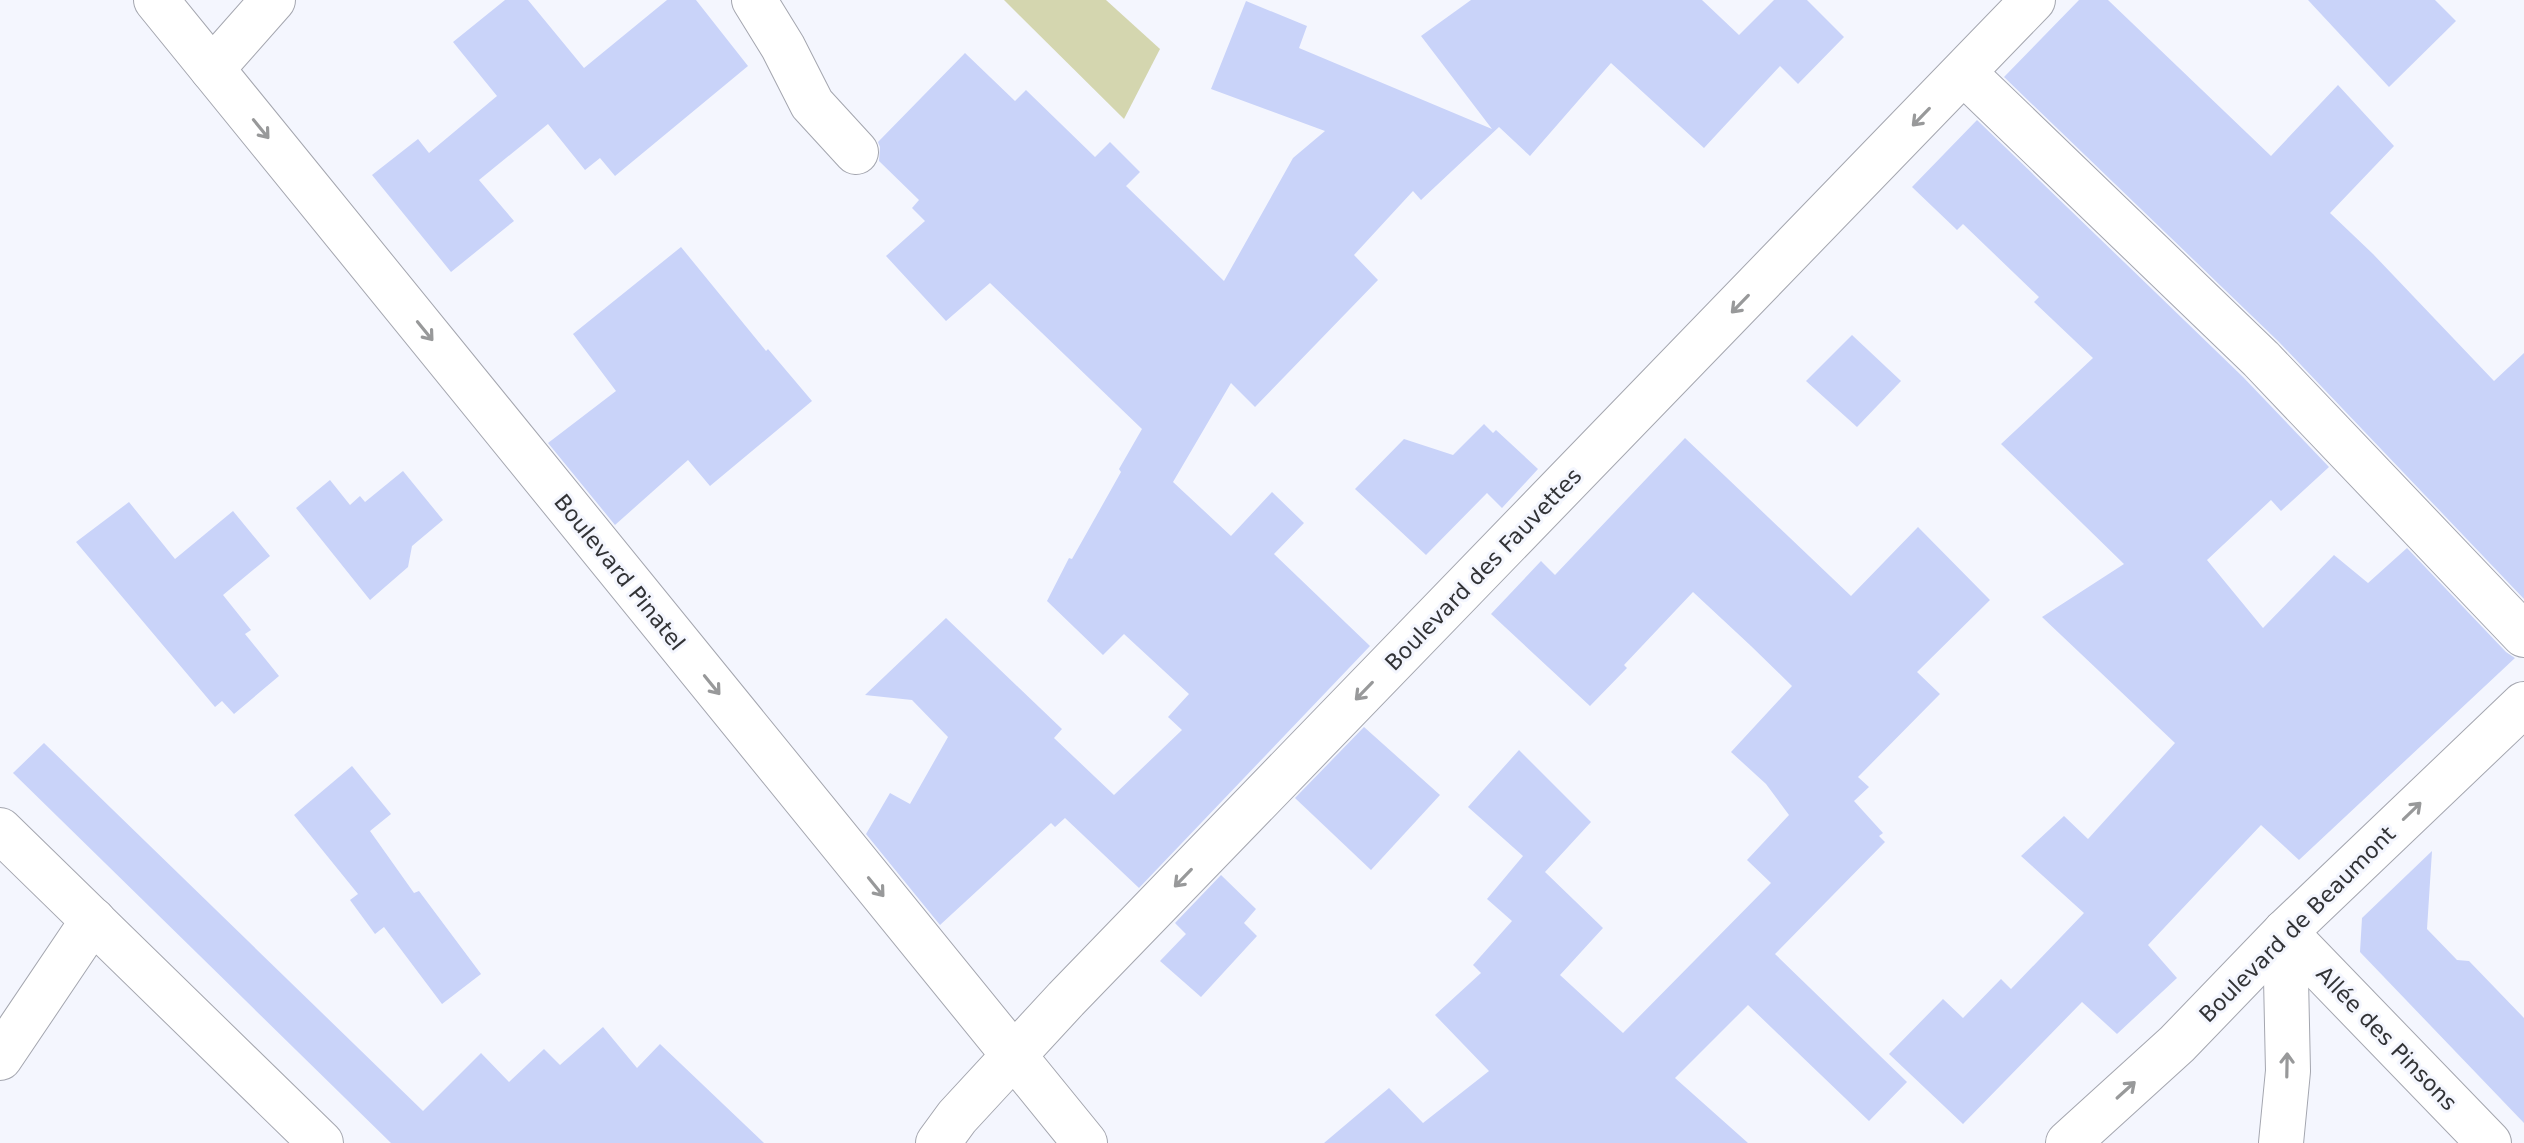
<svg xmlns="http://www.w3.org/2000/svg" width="2524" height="1143" font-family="'DejaVu Sans',sans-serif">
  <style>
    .green { fill: #d4d6af }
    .building { fill: #c9d3f9 }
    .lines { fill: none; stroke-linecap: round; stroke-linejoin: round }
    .minor-casing { stroke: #a4a6af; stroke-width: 46 }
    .minor { stroke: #fff; stroke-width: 44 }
    .oneway { stroke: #98999a }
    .labels { text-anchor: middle; stroke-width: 6; stroke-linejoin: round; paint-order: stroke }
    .street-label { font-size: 22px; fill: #323336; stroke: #f4f6fe }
  </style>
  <rect width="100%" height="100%" fill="#f4f6fe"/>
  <path class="green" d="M1004,0H1106L1160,49L1124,119Z"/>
  <g class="building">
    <path d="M505,0H528L584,68L667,0H696L748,66L615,176L600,158L585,170L548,124L479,180L514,221L451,272L372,175L418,139L429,153L497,96L453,42Z"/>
    <path d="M1471,0H1702L1739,35L1774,0H1807L1844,37L1798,84L1780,66L1704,148L1611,63L1530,156L1499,127L1421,200L1413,191L1354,255L1378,280L1255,407L1231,383L1173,482L1231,536L1272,492L1304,523L1274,554L1370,646L1139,888L1065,818L1055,827L1051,823L940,925L866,834L890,793L910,804L948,737L912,700L865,695L946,618L1062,729L1054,738L1114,795L1182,730L1168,717L1189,694L1124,634L1103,655L1047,601L1069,558L1072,559L1121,472L1119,469L1142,429L990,283L946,321L886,256L925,221L912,208L919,200L879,161L880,147L878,142L965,53L1015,101L1026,90L1095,157L1110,142L1140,172L1126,186L1224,281L1293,158L1325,131L1211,89L1246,1L1307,26L1299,48L1492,129L1421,36Z"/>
    <path d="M2079,0H2108L2271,156L2338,85L2394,146L2330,213L2373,254L2494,381L2524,353V599L2279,342L2004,77Z"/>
    <path d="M2308,0H2435L2456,21L2389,87Z"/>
    <path d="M1977,120L2243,377L2329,467L2281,511L2271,500L2207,560L2263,628L2334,555L2368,583L2407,548L2506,652L2515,658L2299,860L2261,825L2148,945L2177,978L2117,1034L2082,1002L1963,1124L1889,1054L1943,999L1963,1018L2001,979L2011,989L2084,913L2021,856L2064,816L2088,839L2175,743L2042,617L2124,564L2001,444L2093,358L2034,302L2039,297L1963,224L1957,230L1912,187Z"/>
    <path d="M681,247L766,351L768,349L812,401L710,486L688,460L615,525L548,443L616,391L573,334Z"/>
    <path d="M1852,335L1901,381L1857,427L1806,381Z"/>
    <path d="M1484,424L1493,433L1496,430L1538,469L1502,508L1487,493L1426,555L1355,489L1404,439L1453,455Z"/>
    <path d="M1685,438L1851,596L1918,527L1990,600L1917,672L1940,694L1858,777L1869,787L1854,801L1883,833L1879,836L1885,842L1775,954L1907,1082L1869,1121L1748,1005L1675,1078L1748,1143H1324L1389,1088L1423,1123L1489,1071L1435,1015L1481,973L1473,965L1512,921L1487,899L1523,856L1468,807L1519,750L1591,822L1545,872L1603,928L1560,975L1623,1033L1771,883L1747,860L1789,815L1766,784L1731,752L1792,686L1751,646L1693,592L1624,665L1627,668L1590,706L1491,614L1541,561L1555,575Z"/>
    <path d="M403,471L443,520L412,546L408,567L370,600L296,508L330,480L350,505L360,496L365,502Z"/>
    <path d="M129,502L175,559L233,511L270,556L223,595L251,630L245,634L279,676L234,714L222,701L215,707L76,542Z"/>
    <path d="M1364,727L1440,795L1371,870L1295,798Z"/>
    <path d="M44,743L423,1111L481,1053L509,1082L544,1049L560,1065L603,1027L637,1068L660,1044L764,1143H391L13,773Z"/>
    <path d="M352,766L391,814L370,831L414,893L419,891L481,974L442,1004L384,927L375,934L350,900L358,894L294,815Z"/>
    <path d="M2432,851L2427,929L2457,960L2469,961L2524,1018V1123L2360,952L2362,918Z"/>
    <path d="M1221,875L1256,909L1244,923L1257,936L1201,997L1160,961L1186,934L1175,923Z"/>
  </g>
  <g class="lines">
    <defs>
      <g id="minor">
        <path d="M156,0L1085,1143"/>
        <path d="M754,0L783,47L812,104L856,152"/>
        <path d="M212,69L273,0"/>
        <path d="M1964,73L2261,359L2524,635"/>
        <path d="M0,830L321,1143"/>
        <path d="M2285,932L2489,1143"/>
        <path d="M0,1058L93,920"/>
        <path d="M938,1143L957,1117L1066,999L2033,0"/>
        <path d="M2068,1143L2177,1044L2285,932L2524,704"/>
        <path d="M2281,1143L2288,1071L2285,932"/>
      </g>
    </defs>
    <use href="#minor" class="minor-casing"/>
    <use href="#minor" class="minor"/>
  </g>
  <defs><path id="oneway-shaft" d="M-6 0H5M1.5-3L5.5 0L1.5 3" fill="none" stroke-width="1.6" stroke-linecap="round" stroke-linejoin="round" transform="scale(2)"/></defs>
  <g class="oneway">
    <use href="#oneway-shaft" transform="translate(1921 117) rotate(134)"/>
    <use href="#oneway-shaft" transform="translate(261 129) rotate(51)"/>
    <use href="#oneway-shaft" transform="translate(1740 304) rotate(134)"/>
    <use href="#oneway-shaft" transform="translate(425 331) rotate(51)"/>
    <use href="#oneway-shaft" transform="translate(712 685) rotate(51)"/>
    <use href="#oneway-shaft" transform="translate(1364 691) rotate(134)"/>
    <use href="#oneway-shaft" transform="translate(2412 811) rotate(-44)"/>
    <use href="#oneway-shaft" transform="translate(1183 878) rotate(134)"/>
    <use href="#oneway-shaft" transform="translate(876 887) rotate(51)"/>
    <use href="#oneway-shaft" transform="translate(2287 1065) rotate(-89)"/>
    <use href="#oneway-shaft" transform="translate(2126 1090) rotate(-42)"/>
  </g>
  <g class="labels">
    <g class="street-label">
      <text transform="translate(1483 569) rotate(-46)" y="8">Boulevard des Fauvettes</text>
      <text transform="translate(620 572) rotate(51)" y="8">Boulevard Pinatel</text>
      <text transform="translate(2297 924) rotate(-45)" y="8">Boulevard de Beaumont</text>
      <text transform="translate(2387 1038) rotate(46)" y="8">Allée des Pinsons</text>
    </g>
  </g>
</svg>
